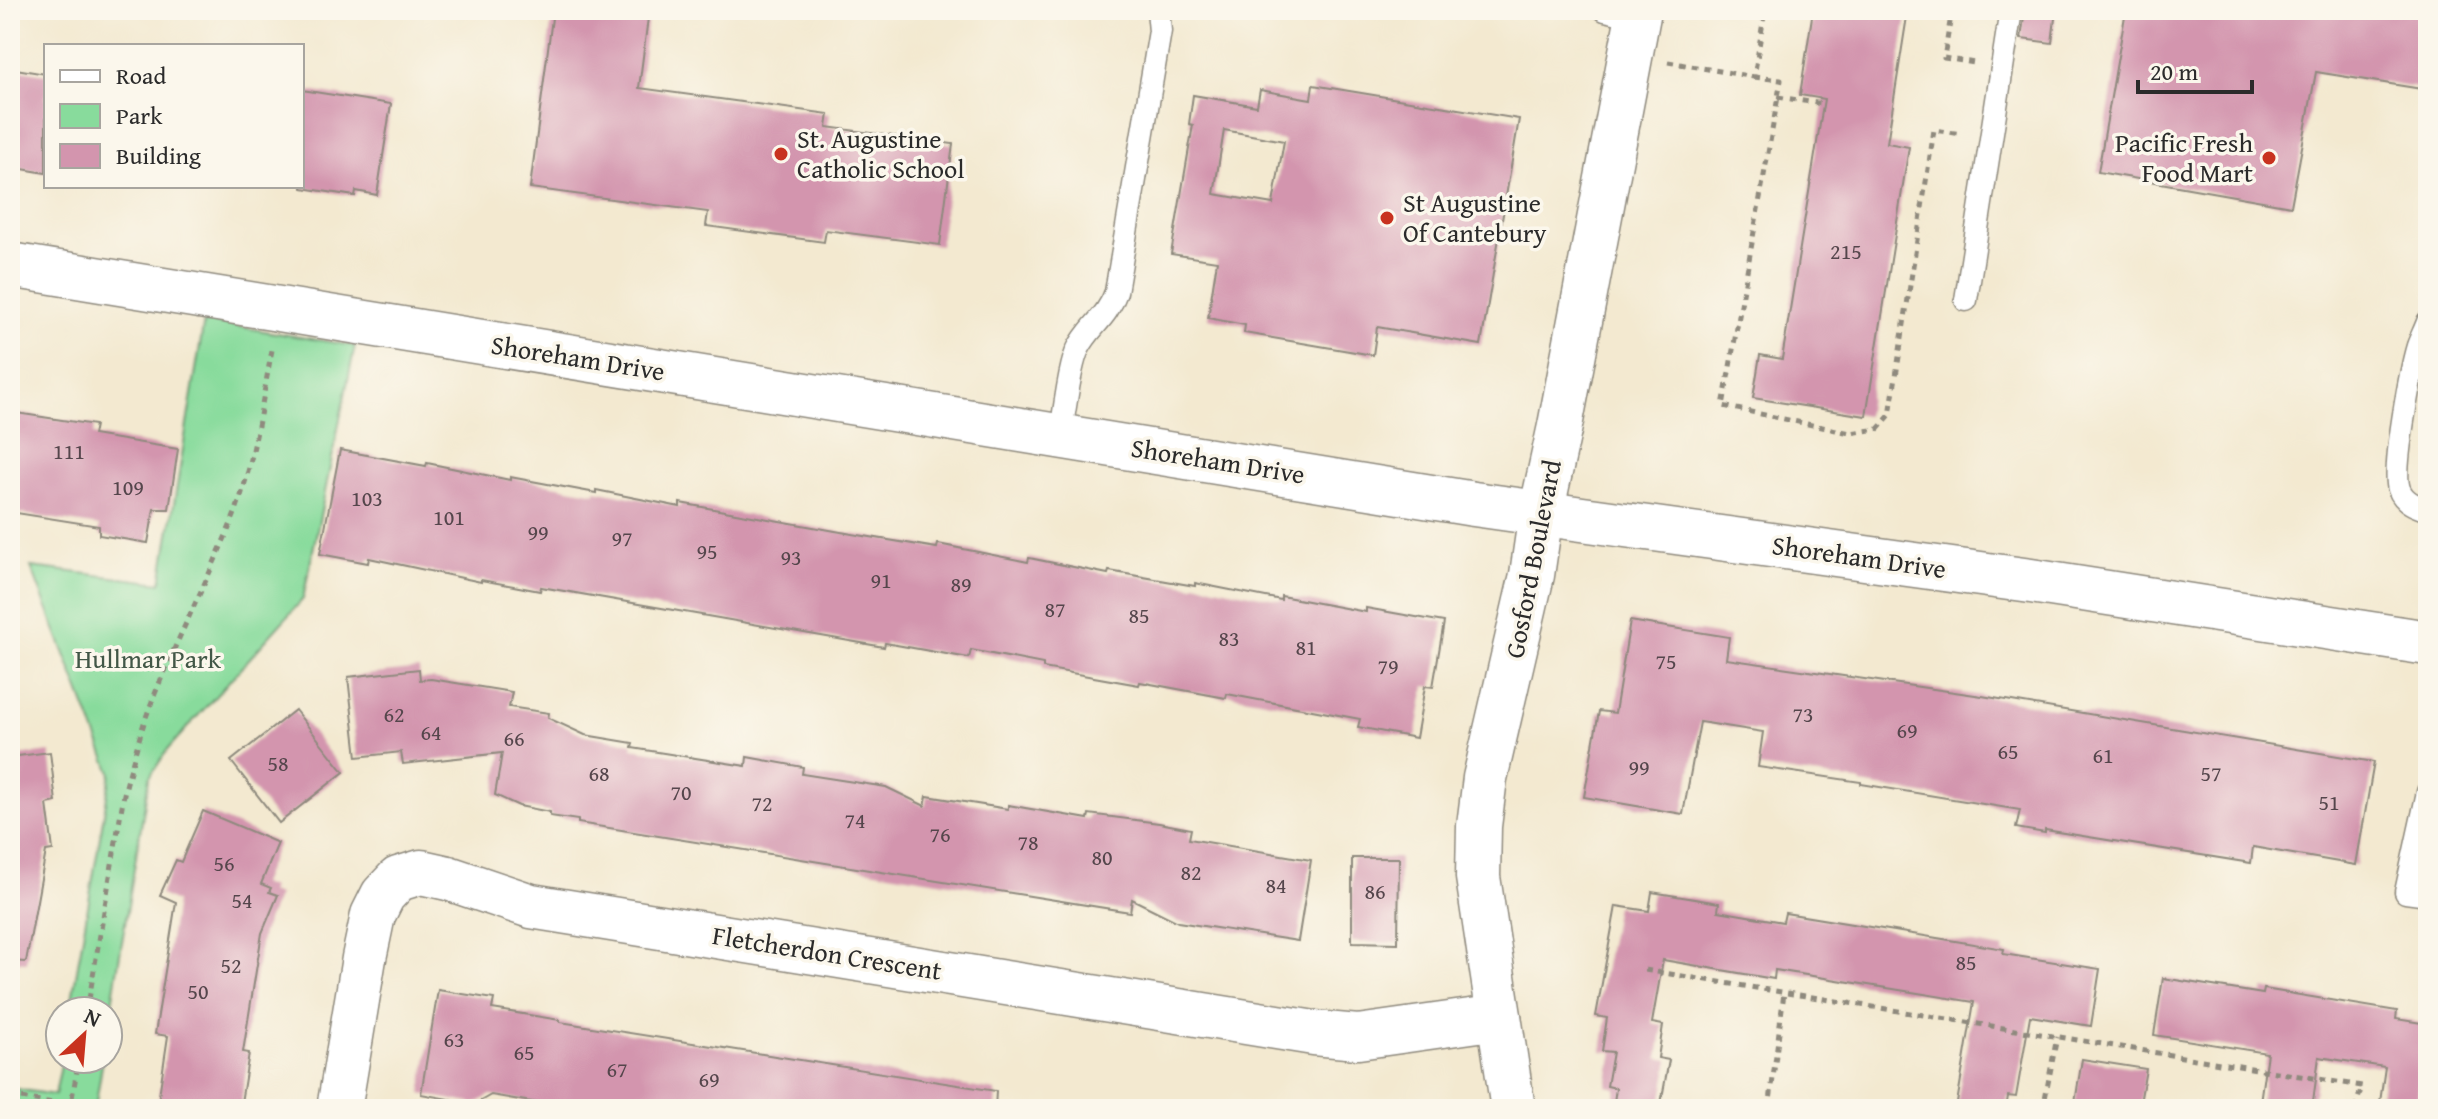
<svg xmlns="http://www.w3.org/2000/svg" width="2438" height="1119" font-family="'Gentium Book Plus',serif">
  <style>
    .green { fill: #88db9c; stroke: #5a8364; stroke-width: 2 }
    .building { fill: #d395ae; fill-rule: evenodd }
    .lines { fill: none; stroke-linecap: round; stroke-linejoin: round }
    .service-casing { stroke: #8f8a7e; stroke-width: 25 }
    .minor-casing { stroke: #8f8a7e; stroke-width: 47 }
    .tertiary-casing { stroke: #8f8a7e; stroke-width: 47 }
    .path { stroke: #8f8a7e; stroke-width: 5; stroke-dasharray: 6 6; stroke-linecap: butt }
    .service { stroke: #fff; stroke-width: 22 }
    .minor { stroke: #fff; stroke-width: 44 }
    .tertiary { stroke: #fff; stroke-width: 44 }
    .poi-dot { fill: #c8321e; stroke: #fbf7ec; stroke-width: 3 }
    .labels { text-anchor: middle; stroke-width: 7; stroke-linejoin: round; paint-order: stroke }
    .number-label { font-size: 22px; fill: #55464c }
    .poi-label { font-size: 26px; fill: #2b2b2b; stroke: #fbf7ec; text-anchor: start }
    .street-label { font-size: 26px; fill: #2b2b2b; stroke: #fbf7ec }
    .park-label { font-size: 26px; fill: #425747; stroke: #fbf7ec }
  </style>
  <rect width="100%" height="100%" fill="#fbf7ec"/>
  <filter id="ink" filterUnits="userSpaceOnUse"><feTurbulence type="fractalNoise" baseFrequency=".0125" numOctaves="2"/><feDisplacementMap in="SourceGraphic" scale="16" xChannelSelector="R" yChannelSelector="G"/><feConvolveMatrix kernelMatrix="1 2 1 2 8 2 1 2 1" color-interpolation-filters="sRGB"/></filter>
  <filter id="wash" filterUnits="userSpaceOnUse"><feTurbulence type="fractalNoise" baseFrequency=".006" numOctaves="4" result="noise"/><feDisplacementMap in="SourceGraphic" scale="32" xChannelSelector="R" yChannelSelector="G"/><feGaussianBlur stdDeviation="1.8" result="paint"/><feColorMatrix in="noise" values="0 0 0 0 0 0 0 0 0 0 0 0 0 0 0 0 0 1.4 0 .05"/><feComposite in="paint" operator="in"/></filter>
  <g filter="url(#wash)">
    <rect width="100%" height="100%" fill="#f3e9d0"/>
    <g class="green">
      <path d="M204,321L355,346L303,599L168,749L149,778L108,1027V1011H70L111,773L31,567L161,583Z"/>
      <path d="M62,1059H103L95,1109H40L10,1104V1088L55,1095Z"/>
    </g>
    <g id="blocks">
      <g class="building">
        <path d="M553,10H649L639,88L829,114L827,127L953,144L940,245L826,230L824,242L706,226L708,212L530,188Z"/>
        <path d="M1813,10H1908L1887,143L1909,147L1866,416L1753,398L1760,355L1782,359L1824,99L1800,95Z"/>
        <path d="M2025,10H2056L2052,43L2021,39Z"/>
        <path d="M2126,10H2428V90L2316,72L2291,206L2098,172Z"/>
        <path d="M10,68L46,74V173L10,167Z"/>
        <path d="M1313,85L1519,119L1481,345L1377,327L1373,355L1244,333L1245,325L1208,318L1217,261L1171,254L1193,125L1189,124L1193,95L1257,106L1260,90L1311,99ZM1224,130L1284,141L1273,204L1214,194Z"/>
        <path d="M302,90L391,104L377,195L356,191L355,196L302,188Z"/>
        <path d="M10,412L95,425L93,435L178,449L169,509H154L148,543L99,535V526L10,512Z"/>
        <path d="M340,450L426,466L427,463L510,480V477L596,493V490L680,507V503L852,534L937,548L938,544L1028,562L1029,558L1108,574L1109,571L1195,586V583L1281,600V596L1366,612V608L1444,622L1433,687L1425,686L1416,738L1358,727L1360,719L1227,694L1226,698L1140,682L1139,685L1043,668V664L971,650L969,658L885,643L884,647L541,587L540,591L481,580V582L369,558L368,563L320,554Z"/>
        <path d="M1630,621L1729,637L1726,659L1982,696L2374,762L2356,865L2253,847L2251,863L2045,830V833L2016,828L2020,810L1861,784V782L1758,767L1763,732L1700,722L1683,814L1584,797L1599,711L1615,713Z"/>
        <path d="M419,669L420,680L431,679L512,692L509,707L549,713L548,718L585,735L633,743L632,748L746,766L747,757L803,767L802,774L886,787L925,806L927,796L1008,809V805L1088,819L1089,814L1159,823L1191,829L1189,839L1311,860L1298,941L1178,922L1132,899L1130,912L578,823V820L550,816V812L519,806L495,795L502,753L403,764L401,752L357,757L348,677Z"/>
        <path d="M295,710L344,772L279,823L231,761Z"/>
        <path d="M50,752L56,802L47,804L53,850L46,851L26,962L10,961V757Z"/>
        <path d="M203,811L278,843L261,884L271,888L269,892L278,895L262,933L243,1052L249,1053L240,1109H157L168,1036L155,1034L176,902L160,895L176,860L181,862Z"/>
        <path d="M1352,858H1399L1398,943L1352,942Z"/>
        <path d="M1652,892L1719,903L1718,911L1783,922L1785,913L2004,949L2003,954L2100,969L2091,1026L2030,1016L2016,1097L2008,1096L2006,1109H1956L1974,1002L1775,970L1774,979L1663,960L1652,1023L1663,1025L1658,1058L1669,1060L1660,1109H1613L1616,1088L1607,1086L1613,1052L1602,1051L1607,1018L1596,1016L1616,906L1649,911Z"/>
        <path d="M2163,978L2263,994L2264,989L2397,1011L2396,1019L2428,1024L2416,1109H2379L2385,1067L2319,1057L2312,1109H2259L2267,1053L2154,1035Z"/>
        <path d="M438,990L494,999L492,1009L560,1020V1022L996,1091L995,1109H572L491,1095L475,1104L421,1094Z"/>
        <path d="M2082,1059L2146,1069L2139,1109H2074Z"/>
      </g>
    </g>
  </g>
  <g filter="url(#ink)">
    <use href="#blocks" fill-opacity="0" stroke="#8f8a7e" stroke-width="2"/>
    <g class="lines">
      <defs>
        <g id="service">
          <path d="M1605,10L1638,17"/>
          <path d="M1966,300L2011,10"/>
          <path d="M2428,322C2425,330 2421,338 2418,346C2411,369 2392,470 2399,489C2404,502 2416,506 2428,510"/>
          <path d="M1060,435C1065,413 1069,367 1078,349C1089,327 1107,318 1116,292L1160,31L1158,10"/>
          <path d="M2428,792L2406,892L2428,895"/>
        </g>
        <path id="minor" d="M339,1109L364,958L373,915L383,895L398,879L421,872L448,878L531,906L1314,1033L1358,1037L1499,1017"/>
        <g id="tertiary">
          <path d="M10,265L1474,504L2031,581L2428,643"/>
          <path d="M1513,1109L1478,877L1479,826L1485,778L1532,575L1541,513L1560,426L1639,10"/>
        </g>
      </defs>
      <use href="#service" class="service-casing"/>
      <use href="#minor" class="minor-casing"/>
      <use href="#tertiary" class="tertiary-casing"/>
      <g class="path">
        <path d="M1952,10L1944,58L1974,63"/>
        <path d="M1668,62L1754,77L1765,10"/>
        <path d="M1754,77L1781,80L1723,406L1850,433L1878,429L1890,415L1934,130L1962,134"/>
        <path d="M1778,97L1823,104"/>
        <path d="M1645,970L2362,1086L2355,1109"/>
        <path d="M87,1011L124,794C130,770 137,746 144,723C169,652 206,586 234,516C254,464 261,405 272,350"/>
        <path d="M10,1096L71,1106"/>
        <path d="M70,1109L79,1059"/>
        <path d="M1769,1109L1784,993"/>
        <path d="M2043,1109L2057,1037"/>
      </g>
      <use href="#service" class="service"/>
      <use href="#minor" class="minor"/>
      <use href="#tertiary" class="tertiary"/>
    </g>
  </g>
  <g class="poi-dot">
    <circle cx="781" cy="154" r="8"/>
    <circle cx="2269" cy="158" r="8"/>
    <circle cx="1387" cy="218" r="8"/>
  </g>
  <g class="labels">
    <g class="number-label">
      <text x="1846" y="259">215</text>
      <text x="69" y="459">111</text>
      <text x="128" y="495">109</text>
      <text x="367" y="506">103</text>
      <text x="449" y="525">101</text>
      <text x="538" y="540">99</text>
      <text x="622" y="546">97</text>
      <text x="707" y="559">95</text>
      <text x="791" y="565">93</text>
      <text x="881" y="588">91</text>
      <text x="961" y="592">89</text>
      <text x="1055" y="617">87</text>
      <text x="1139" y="623">85</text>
      <text x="1229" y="646">83</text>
      <text x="1306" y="655">81</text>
      <text x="1666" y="669">75</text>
      <text x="1388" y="674">79</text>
      <text x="394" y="722">62</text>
      <text x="1803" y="722">73</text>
      <text x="1907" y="738">69</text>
      <text x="431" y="740">64</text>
      <text x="514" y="746">66</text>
      <text x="2008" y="759">65</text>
      <text x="2103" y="763">61</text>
      <text x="278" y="771">58</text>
      <text x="1639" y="775">99</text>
      <text x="599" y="781">68</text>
      <text x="2211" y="781">57</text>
      <text x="681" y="800">70</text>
      <text x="2329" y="810">51</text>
      <text x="762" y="811">72</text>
      <text x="855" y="828">74</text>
      <text x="940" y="842">76</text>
      <text x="1028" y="850">78</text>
      <text x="1102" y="865">80</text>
      <text x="224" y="871">56</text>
      <text x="1191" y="880">82</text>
      <text x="1276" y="893">84</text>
      <text x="1375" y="899">86</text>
      <text x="242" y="908">54</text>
      <text x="1966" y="970">85</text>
      <text x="231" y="973">52</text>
      <text x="198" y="999">50</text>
      <text x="454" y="1047">63</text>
      <text x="524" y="1060">65</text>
      <text x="617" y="1077">67</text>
      <text x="709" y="1087">69</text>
    </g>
    <g class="poi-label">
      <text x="797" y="148">St. Augustine<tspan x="797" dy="30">Catholic School</tspan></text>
      <text x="2253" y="152" text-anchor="end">Pacific Fresh<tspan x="2253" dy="30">Food Mart</tspan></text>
      <text x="1403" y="212">St Augustine<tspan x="1403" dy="30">Of Cantebury</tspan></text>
    </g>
    <g class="street-label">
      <text transform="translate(578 358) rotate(9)" y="9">Shoreham Drive</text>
      <text transform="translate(1218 461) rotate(9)" y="9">Shoreham Drive</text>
      <text transform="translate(1859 557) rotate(8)" y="9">Shoreham Drive</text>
      <text transform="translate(1533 559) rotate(-79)" y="9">Gosford Boulevard</text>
      <text transform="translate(827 953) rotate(9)" y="9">Fletcherdon Crescent</text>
    </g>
    <g class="park-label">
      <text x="148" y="668">Hullmar Park</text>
    </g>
  </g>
  <rect width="2438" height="1119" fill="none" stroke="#fbf7ec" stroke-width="40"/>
  <rect x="44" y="44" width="260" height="144" fill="#fbf7ec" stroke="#a8a59f" stroke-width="2"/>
  <rect x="60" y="70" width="40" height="12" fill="#ffffff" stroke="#a8a59f" stroke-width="2"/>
  <text x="116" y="84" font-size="24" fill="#2b2b2b">Road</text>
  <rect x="60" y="104" width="40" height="24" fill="#88db9c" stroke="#a8a59f" stroke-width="2"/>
  <text x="116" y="124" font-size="24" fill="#2b2b2b">Park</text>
  <rect x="60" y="144" width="40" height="24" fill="#d395ae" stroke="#a8a59f" stroke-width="2"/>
  <text x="116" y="164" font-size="24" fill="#2b2b2b">Building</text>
  <g transform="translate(84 1035) rotate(26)"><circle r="38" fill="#fbf7ec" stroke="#a8a59f" stroke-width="2"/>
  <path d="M0-6L14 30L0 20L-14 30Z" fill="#c8321e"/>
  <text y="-12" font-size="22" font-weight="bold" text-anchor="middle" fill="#2b2b2b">N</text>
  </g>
  <path d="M2138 80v12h114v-12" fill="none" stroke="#2b2b2b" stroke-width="4"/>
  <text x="2150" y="80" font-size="24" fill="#2b2b2b" stroke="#fbf7ec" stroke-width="6" paint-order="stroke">20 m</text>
</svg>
